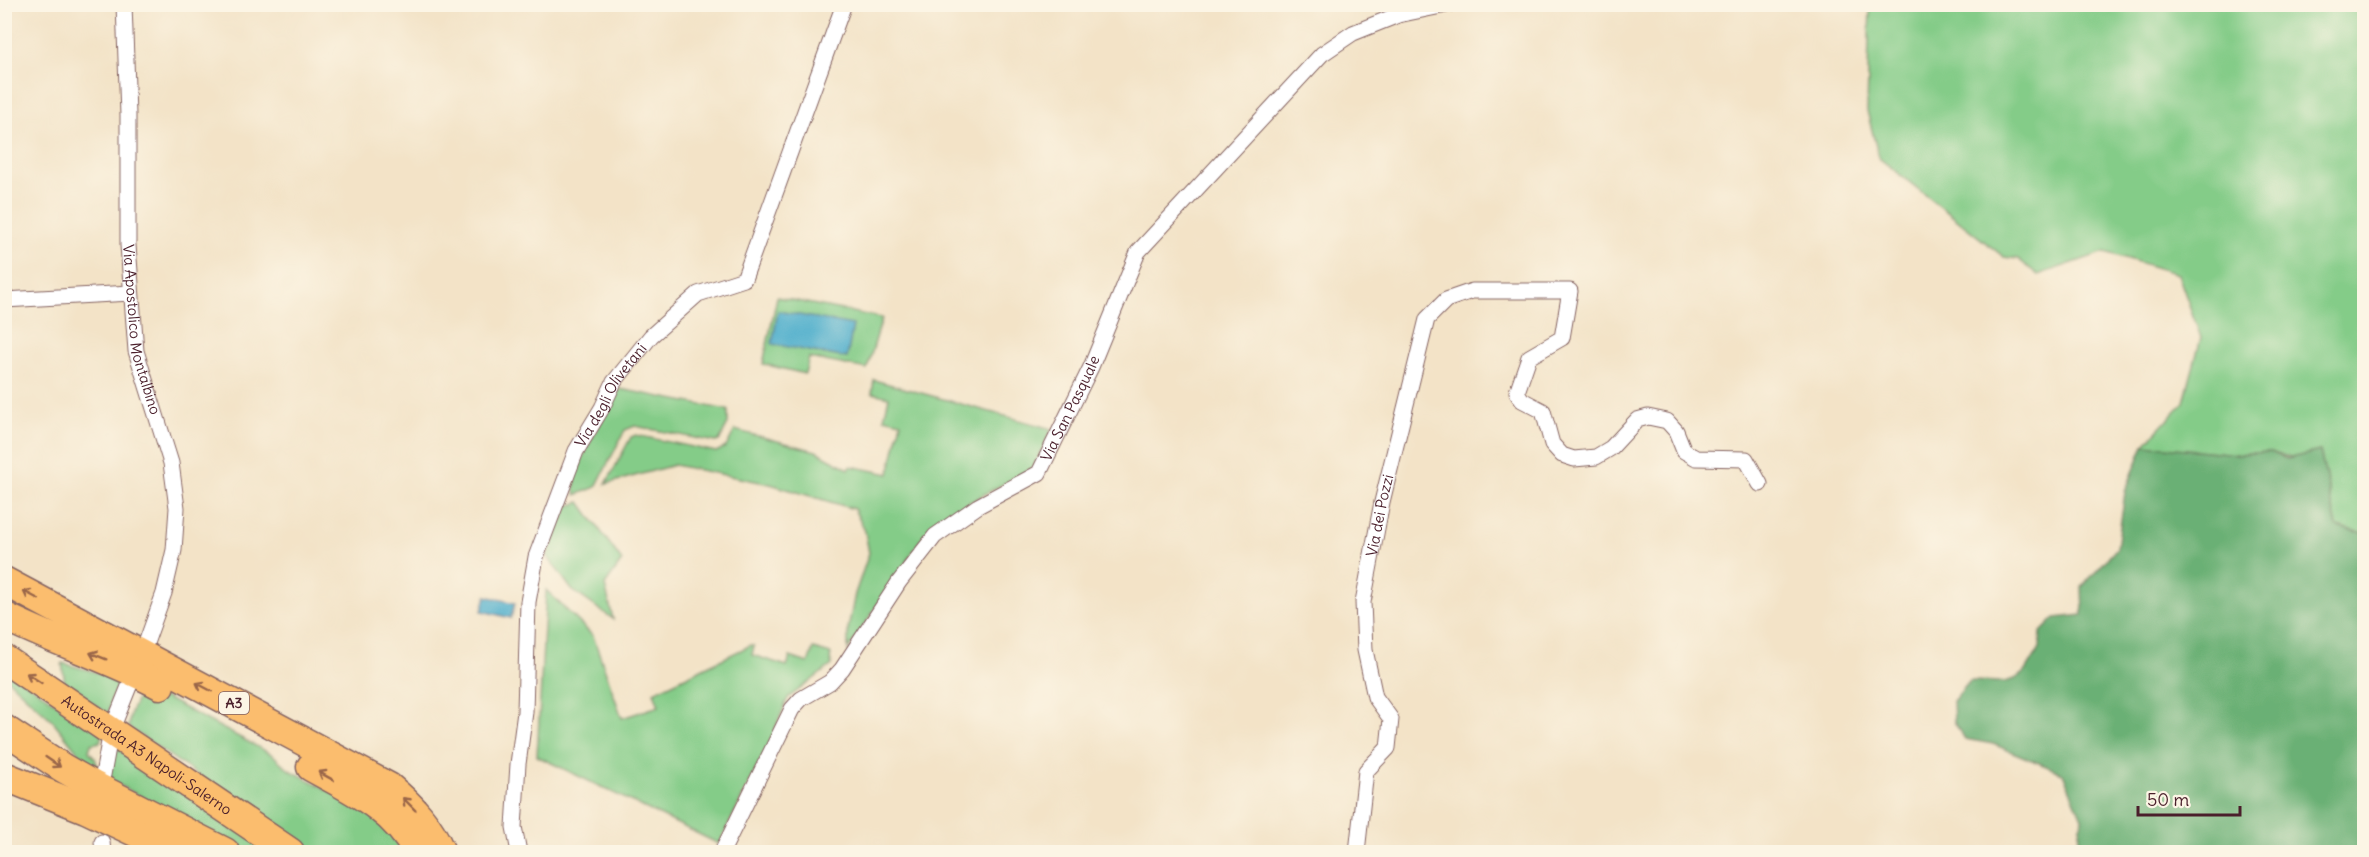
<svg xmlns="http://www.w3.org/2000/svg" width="2369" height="857" font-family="Delius,sans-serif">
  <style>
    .green { fill: #84cc88; stroke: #67765a; stroke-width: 1.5 }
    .forest { fill: #6bb074; stroke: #5a6850; stroke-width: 1.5 }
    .water { fill: #4daecc; stroke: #4c667c; stroke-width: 1.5 }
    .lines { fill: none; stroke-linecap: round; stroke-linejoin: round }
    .minor-casing { stroke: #856462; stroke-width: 17 }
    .motorway-casing { stroke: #856462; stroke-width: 31 }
    .minor { stroke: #fff; stroke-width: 15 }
    .motorway { stroke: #fbbd6e; stroke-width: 28 }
    .oneway { stroke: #9a6649 }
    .labels { text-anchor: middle; stroke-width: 4.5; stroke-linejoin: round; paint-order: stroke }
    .shield { fill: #fcf5e5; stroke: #7f5f63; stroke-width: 1.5 }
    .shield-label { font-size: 14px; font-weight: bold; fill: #4a1f2b }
    .street-label { font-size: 15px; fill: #4a1f2b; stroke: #fcf5e5 }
  </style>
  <rect width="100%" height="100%" fill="#fcf5e5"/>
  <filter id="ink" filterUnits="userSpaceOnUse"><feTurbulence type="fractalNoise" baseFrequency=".0167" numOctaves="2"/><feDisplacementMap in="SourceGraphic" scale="12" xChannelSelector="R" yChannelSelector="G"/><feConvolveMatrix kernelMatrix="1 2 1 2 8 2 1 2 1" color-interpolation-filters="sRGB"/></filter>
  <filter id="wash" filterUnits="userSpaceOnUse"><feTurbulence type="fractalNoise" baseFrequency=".008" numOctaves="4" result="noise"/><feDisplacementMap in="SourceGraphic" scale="24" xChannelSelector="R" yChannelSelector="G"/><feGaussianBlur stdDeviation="1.35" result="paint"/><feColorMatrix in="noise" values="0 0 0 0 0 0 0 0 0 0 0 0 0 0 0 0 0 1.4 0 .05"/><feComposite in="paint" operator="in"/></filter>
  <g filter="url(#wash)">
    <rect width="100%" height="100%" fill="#f3e3c7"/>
    <g class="green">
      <path d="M1870,5H2364V533L2337,527L2320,451L2291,458L2270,452L2237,454L2144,445L2184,402L2201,338L2178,274L2105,252L2038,275L2018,259L2004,257L1879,158L1867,111Z"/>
      <path d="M777,297L882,318L867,369L809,358L805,374L763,364Z"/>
      <path d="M874,380L1052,429L1033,468L972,501L921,539L848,650V629L855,594L869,553L865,531L854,509L770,484L674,465L606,484L631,437L636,435L716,452L726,447L735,430L816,451L849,469L851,466L889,474L901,422L884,418L889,397L872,393Z"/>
      <path d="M620,389L728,410V424L719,441L715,442L635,426L625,430L596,487L576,495C567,474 608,410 620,389Z"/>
      <path d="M580,502L622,561L605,585L613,619L572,590L547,556L568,506Z"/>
      <path d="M546,590L593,636L622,718L659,706L654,692L751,645L754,646L752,655L787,666L790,657L808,663L813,649L831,654L830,658L832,665L788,698L769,744L719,844L537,756Z"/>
      <path d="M62,663L121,679L111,699L108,714L65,684Z"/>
      <path d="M4,668L102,734L100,742L91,744L89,751L95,758L99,771L89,766L53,721L5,677Z"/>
      <path d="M143,686L273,755L288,769L349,801L387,828L404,852H309L128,727L131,712Z"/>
      <path d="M120,746L276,852H243L108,779L109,759Z"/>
    </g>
    <path class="forest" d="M2144,445L2237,454L2270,452L2287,459L2320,451L2337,527L2364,533V852H2077L2082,818L2063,773L1993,744L1965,739L1954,722L1953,701L1970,681L2004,682L2015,679L2026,671L2040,648L2041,632L2055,618L2083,615L2082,587L2117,548L2125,492Z"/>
    <g class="water">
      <path d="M778,311L853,325L847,358L772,344Z"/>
      <path d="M486,596L515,603L511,618L482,611Z"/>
    </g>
  </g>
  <g filter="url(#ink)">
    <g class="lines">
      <defs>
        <g id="minor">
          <path id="s1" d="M124,4L128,115V245L136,351L171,463L177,508L174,550L164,593L145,646"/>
          <path d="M4,300L131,293"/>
          <path d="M116,719L132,679"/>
          <path d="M103,775L109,742"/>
          <path d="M102,842L103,852"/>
          <path id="s2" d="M519,852L514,827L518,764L525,712L528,602L536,557L576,451L602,408L614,382L651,336L698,294L744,279L844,4"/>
          <path id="s3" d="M722,852L792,709L801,699L830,682L842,669L899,582L935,536L978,506L1039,473L1091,367L1138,252L1322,54L1353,33L1398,15L1451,4"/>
          <path id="s4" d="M1357,852L1366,771L1388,748L1391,719L1375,697L1365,650L1363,602L1382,502L1427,319L1446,300L1472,291H1570L1562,338L1529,357L1517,392L1522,400L1543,411L1552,444L1562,455L1574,459L1596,457L1611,448L1637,420L1648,417L1667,421L1676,431L1684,451L1696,458L1746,459L1760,484"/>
        </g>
        <g id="motorway">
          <path d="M4,581L389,787C412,806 429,825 441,852"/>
          <path d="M4,616C55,642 110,658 160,685"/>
          <path id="s5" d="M4,659L290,852"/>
          <path d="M4,729L63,768L93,785L225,852"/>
          <path d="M311,767C354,791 392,807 417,852"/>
          <path d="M4,776L86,809L177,852"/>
        </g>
      </defs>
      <use href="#minor" class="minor-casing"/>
      <use href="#motorway" class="motorway-casing"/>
      <use href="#minor" class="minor"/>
      <use href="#motorway" class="motorway"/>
    </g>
    <defs><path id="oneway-shaft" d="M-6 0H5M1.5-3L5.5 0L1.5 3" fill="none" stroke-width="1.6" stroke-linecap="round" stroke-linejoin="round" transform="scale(1.5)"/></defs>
    <g class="oneway">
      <use href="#oneway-shaft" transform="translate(31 595) rotate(-152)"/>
      <use href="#oneway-shaft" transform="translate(98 656) rotate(-158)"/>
      <use href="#oneway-shaft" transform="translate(34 678) rotate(-147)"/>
      <use href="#oneway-shaft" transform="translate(204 687) rotate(-152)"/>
      <use href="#oneway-shaft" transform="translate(53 762) rotate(34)"/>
      <use href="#oneway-shaft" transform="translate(326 776) rotate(-151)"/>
      <use href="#oneway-shaft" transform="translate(409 804) rotate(-135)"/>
    </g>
  </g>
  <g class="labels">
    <rect class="shield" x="219" y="692" width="30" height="22" rx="4.5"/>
    <g class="shield-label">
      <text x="234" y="708">A3</text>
    </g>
    <g class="street-label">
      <text dy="5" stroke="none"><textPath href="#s1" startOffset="327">Via Apostolico Montalbino</textPath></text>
      <text dy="5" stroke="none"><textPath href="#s2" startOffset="476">Via degli Olivetani</textPath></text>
      <text dy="5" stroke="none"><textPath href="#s3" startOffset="580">Via San Pasquale</textPath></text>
      <text dy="5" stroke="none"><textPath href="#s4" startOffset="354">Via dei Pozzi</textPath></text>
      <text dy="5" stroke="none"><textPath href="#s5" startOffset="172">Autostrada A3 Napoli-Salerno</textPath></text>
    </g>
  </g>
  <rect width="2369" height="857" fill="none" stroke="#fcf5e5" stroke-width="24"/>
  <path d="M2138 806v9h102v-9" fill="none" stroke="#4a1f2b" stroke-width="3"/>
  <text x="2147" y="806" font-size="18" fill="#4a1f2b" stroke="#fcf5e5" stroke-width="4.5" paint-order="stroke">50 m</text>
</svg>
